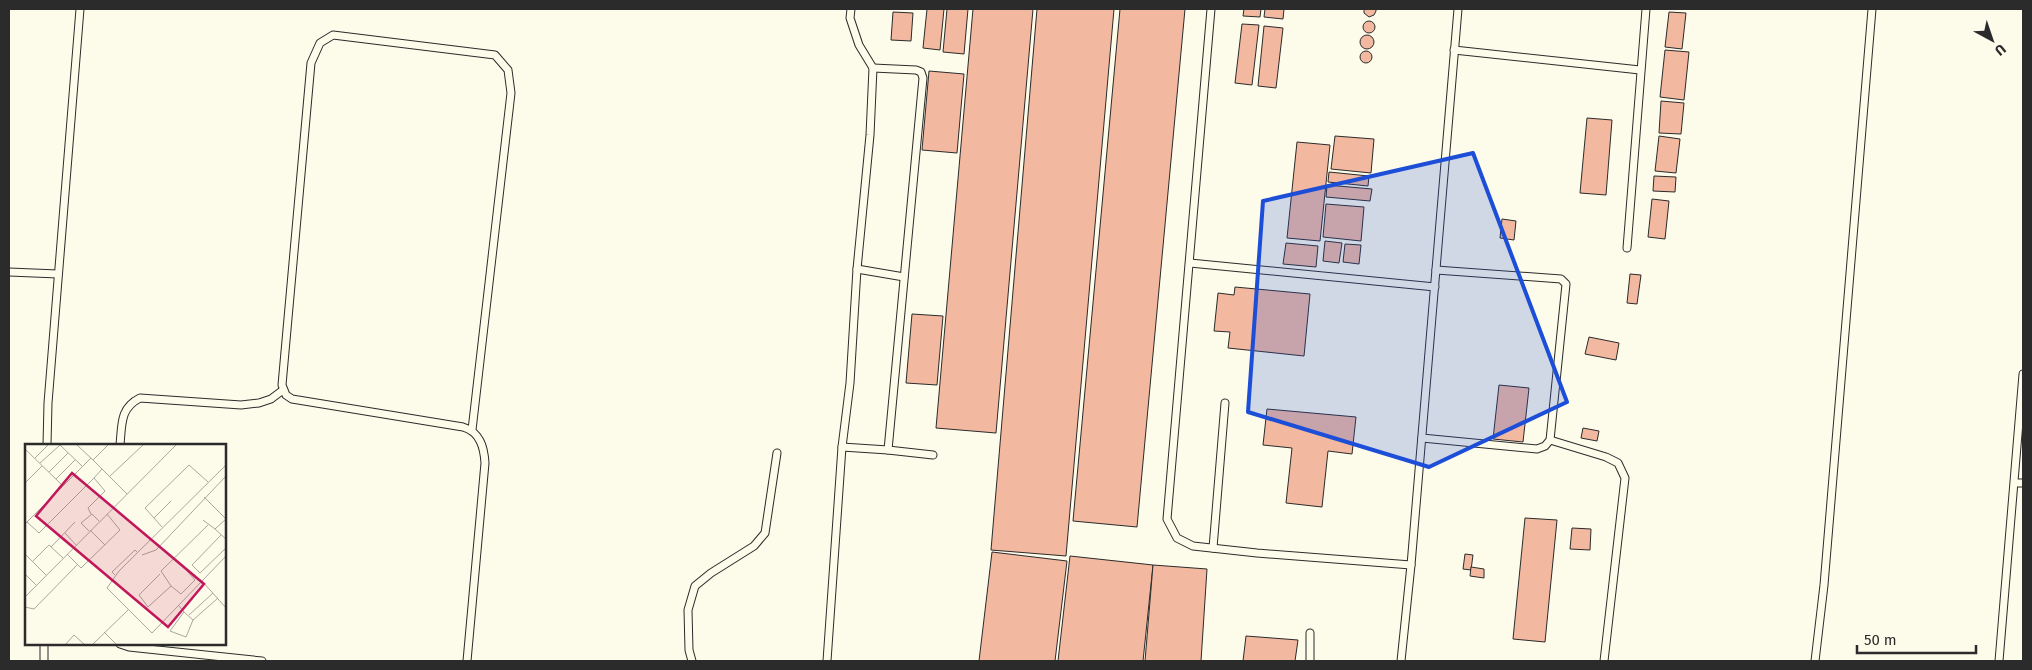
<svg xmlns="http://www.w3.org/2000/svg" width="2032" height="670" font-family="'Fira Sans',sans-serif">
  <style>
    .building { fill: #f2b8a0; stroke: #2b2b2b }
    .lines { fill: none; stroke-linecap: round; stroke-linejoin: round }
    .lane-casing { stroke: #2b2b2b; stroke-width: 9 }
    .lane { stroke: #fdfbea; stroke-width: 7 }
    .marked { fill: #1d4ed8; fill-opacity: 0.2; stroke: #1d4ed8; stroke-width: 4; stroke-linejoin: round }
    .inset-road { fill: none; stroke: #a9a89e; stroke-width: 1 }
    .view { fill: #c2185b; fill-opacity: 0.15; stroke: #c2185b; stroke-width: 2.5 }
    .inset-edge { fill: none; stroke: #2b2b2b; stroke-width: 2.5 }
  </style>
  <rect width="100%" height="100%" fill="#fdfbea"/>
  <g class="building">
    <path d="M927,9H944L940,50L923,48Z"/>
    <path d="M947,9H968L964,54L943,52Z"/>
    <path d="M973,9H1033L996,433L936,428Z"/>
    <path d="M1037,9H1114L1066,556L991,550Z"/>
    <path d="M1120,9H1185L1137,527L1073,521Z"/>
    <path d="M1244,9H1261L1260,17L1243,16Z"/>
    <path d="M1265,9H1284L1283,19L1264,17Z"/>
    <path d="M1364,9H1376V11L1374,15L1369,17L1364,13Z"/>
    <path d="M893,12L913,13L911,41L891,40Z"/>
    <path d="M1669,12L1686,13L1682,49L1665,47Z"/>
    <circle cx="1369" cy="27" r="6"/>
    <path d="M1242,24L1259,25L1252,85L1235,83Z"/>
    <path d="M1264,26L1283,28L1276,88L1258,86Z"/>
    <circle cx="1367" cy="42" r="7"/>
    <path d="M1665,50L1689,52L1684,100L1660,97Z"/>
    <circle cx="1366" cy="57" r="6"/>
    <path d="M929,71L964,74L957,153L922,150Z"/>
    <path d="M1661,101L1684,103L1681,134L1659,133Z"/>
    <path d="M1587,118L1612,120L1606,195L1580,193Z"/>
    <path d="M1335,136L1374,139L1371,173L1331,169Z"/>
    <path d="M1659,136L1680,139L1676,173L1655,171Z"/>
    <path d="M1297,142L1330,145L1320,241L1287,238Z"/>
    <path d="M1329,172L1369,176L1368,186L1328,182Z"/>
    <path d="M1654,176L1676,177L1675,192L1653,191Z"/>
    <path d="M1327,185L1372,189L1370,201L1326,197Z"/>
    <path d="M1652,199L1669,201L1665,239L1648,237Z"/>
    <path d="M1326,204L1364,207L1361,241L1323,237Z"/>
    <path d="M1502,219L1516,221L1514,240L1500,238Z"/>
    <path d="M1325,241L1342,243L1339,263L1323,261Z"/>
    <path d="M1286,243L1318,246L1316,267L1283,264Z"/>
    <path d="M1345,244L1361,245L1359,264L1343,262Z"/>
    <path d="M1630,274L1641,275L1637,304L1627,303Z"/>
    <path d="M1235,287L1310,294L1304,356L1228,348L1230,332L1214,331L1218,293L1234,295Z"/>
    <path d="M912,314L943,316L937,385L906,383Z"/>
    <path d="M1589,337L1619,343L1616,360L1585,354Z"/>
    <path d="M1499,385L1529,388L1523,442L1493,439Z"/>
    <path d="M1267,409L1356,417L1352,454L1328,451L1322,507L1286,503L1292,448L1263,445Z"/>
    <path d="M1583,428L1599,431L1597,441L1581,438Z"/>
    <path d="M1525,518L1557,520L1545,642L1513,639Z"/>
    <path d="M1572,528L1591,529L1590,550L1570,549Z"/>
    <path d="M992,552L1067,561L1055,661H979Z"/>
    <path d="M1465,554L1473,555L1471,570L1463,569Z"/>
    <path d="M1070,556L1153,565L1143,661H1058Z"/>
    <path d="M1153,565L1207,569L1201,661H1145Z"/>
    <path d="M1471,567L1484,569V578L1470,576Z"/>
    <path d="M1246,636L1298,640L1295,661H1243Z"/>
  </g>
  <g class="lines">
    <defs>
      <g id="lane">
        <path d="M1211,9L1167,519L1177,538L1193,546L1257,553L1411,565"/>
        <path d="M1454,50L1640,70"/>
        <path d="M1627,248L1646,9"/>
        <path d="M1190,263L1435,287"/>
        <path d="M857,269L904,277"/>
        <path d="M9,272L58,274"/>
        <path d="M1422,438L1537,449L1545,446L1550,440L1566,284L1561,279L1436,270"/>
        <path d="M1550,440L1606,457L1618,463L1625,478L1604,661"/>
        <path d="M47,445L48,403L80,9"/>
        <path d="M120,445C122,424 120,408 140,398L241,405L259,403L271,399L283,390"/>
        <path d="M842,447L888,450L923,78L921,72L916,70L873,68"/>
        <path d="M888,450L933,455"/>
        <path d="M2015,483H2023"/>
        <path d="M1213,548L1225,403"/>
        <path d="M1310,633V661"/>
        <path d="M44,644V661"/>
        <path d="M120,644L129,647L262,661"/>
        <path d="M467,661L485,463C484,447 480,432 463,427L292,399L286,395L282,385L311,63L320,43L333,35L495,55L508,70L511,93L472,430"/>
        <path d="M692,661L689,650L688,610L695,586L711,573L754,546L765,533L777,453"/>
        <path d="M827,661L842,447L850,383L857,269L870,135L873,68L859,45L850,18L851,9"/>
        <path d="M1401,661L1411,565L1458,9"/>
        <path d="M1815,661L1824,585L1872,9"/>
        <path d="M1999,661L2023,374"/>
      </g>
    </defs>
    <use href="#lane" class="lane-casing"/>
    <use href="#lane" class="lane"/>
  </g>
  <path class="marked" d="M1473,153L1567,402L1429,467L1248,412L1263,201Z"/>
  <g transform="translate(25 444)">
    <rect width="201" height="201" fill="#fdfbea"/>
    <path class="inset-road" d="M35,1L57,22M52,1L68,16L83,1M0,5L38,42M10,14L23,1M68,16L102,50M15,19L35,1M202,20L94,127L82,144L127,189L202,111M24,28L43,9M84,33L118,1M31,35L50,16M0,39L17,22M179,53L201,75M66,70L63,64L80,47L69,34L77,25M129,74L146,57M178,76L190,85L202,74M2,78L14,89L69,34M0,80L66,14M137,83L120,64L164,21L183,38M190,85L202,96M65,86L80,101M64,87L56,79L67,70L74,77M40,89L51,101M196,91L167,121L175,129L202,103M26,103L50,78M0,110L21,131M42,110L56,124L95,86L82,70M117,111L131,106L202,31M8,117L24,101L38,114M0,130L11,141M135,130L114,151L123,163L146,142L136,127L183,81M90,131L87,128L110,106L112,108M177,137L202,165M146,142L156,150L170,136L155,119M0,153L151,1M154,162L159,168L145,187L161,193L168,176M0,163L9,165L52,121M159,168L168,176L193,154M164,171L188,149M79,188L92,201M40,201L49,191L60,201M67,201L103,166"/>
    <path class="view" d="M47,29L179,140L143,183L11,72Z"/>
    <rect width="201" height="201" class="inset-edge"/>
  </g>
  <rect width="2032" height="670" fill="none" stroke="#2b2b2b" stroke-width="20"/>
  <g transform="translate(1992 40) rotate(140)" stroke="#fdfbea" stroke-width="4" paint-order="stroke">
  <path d="M0-4L9 19L0 12L-9 19Z" fill="#2b2b2b"/>
  <text y="-8" font-size="14" font-weight="bold" text-anchor="middle" fill="#2b2b2b">U</text>
  </g>
  <path d="M1857 645v8h119v-8" fill="none" stroke="#2b2b2b" stroke-width="2.5"/>
  <text x="1864" y="645" font-size="15" fill="#2b2b2b" stroke="#fdfbea" stroke-width="4" paint-order="stroke">50 m</text>
</svg>
